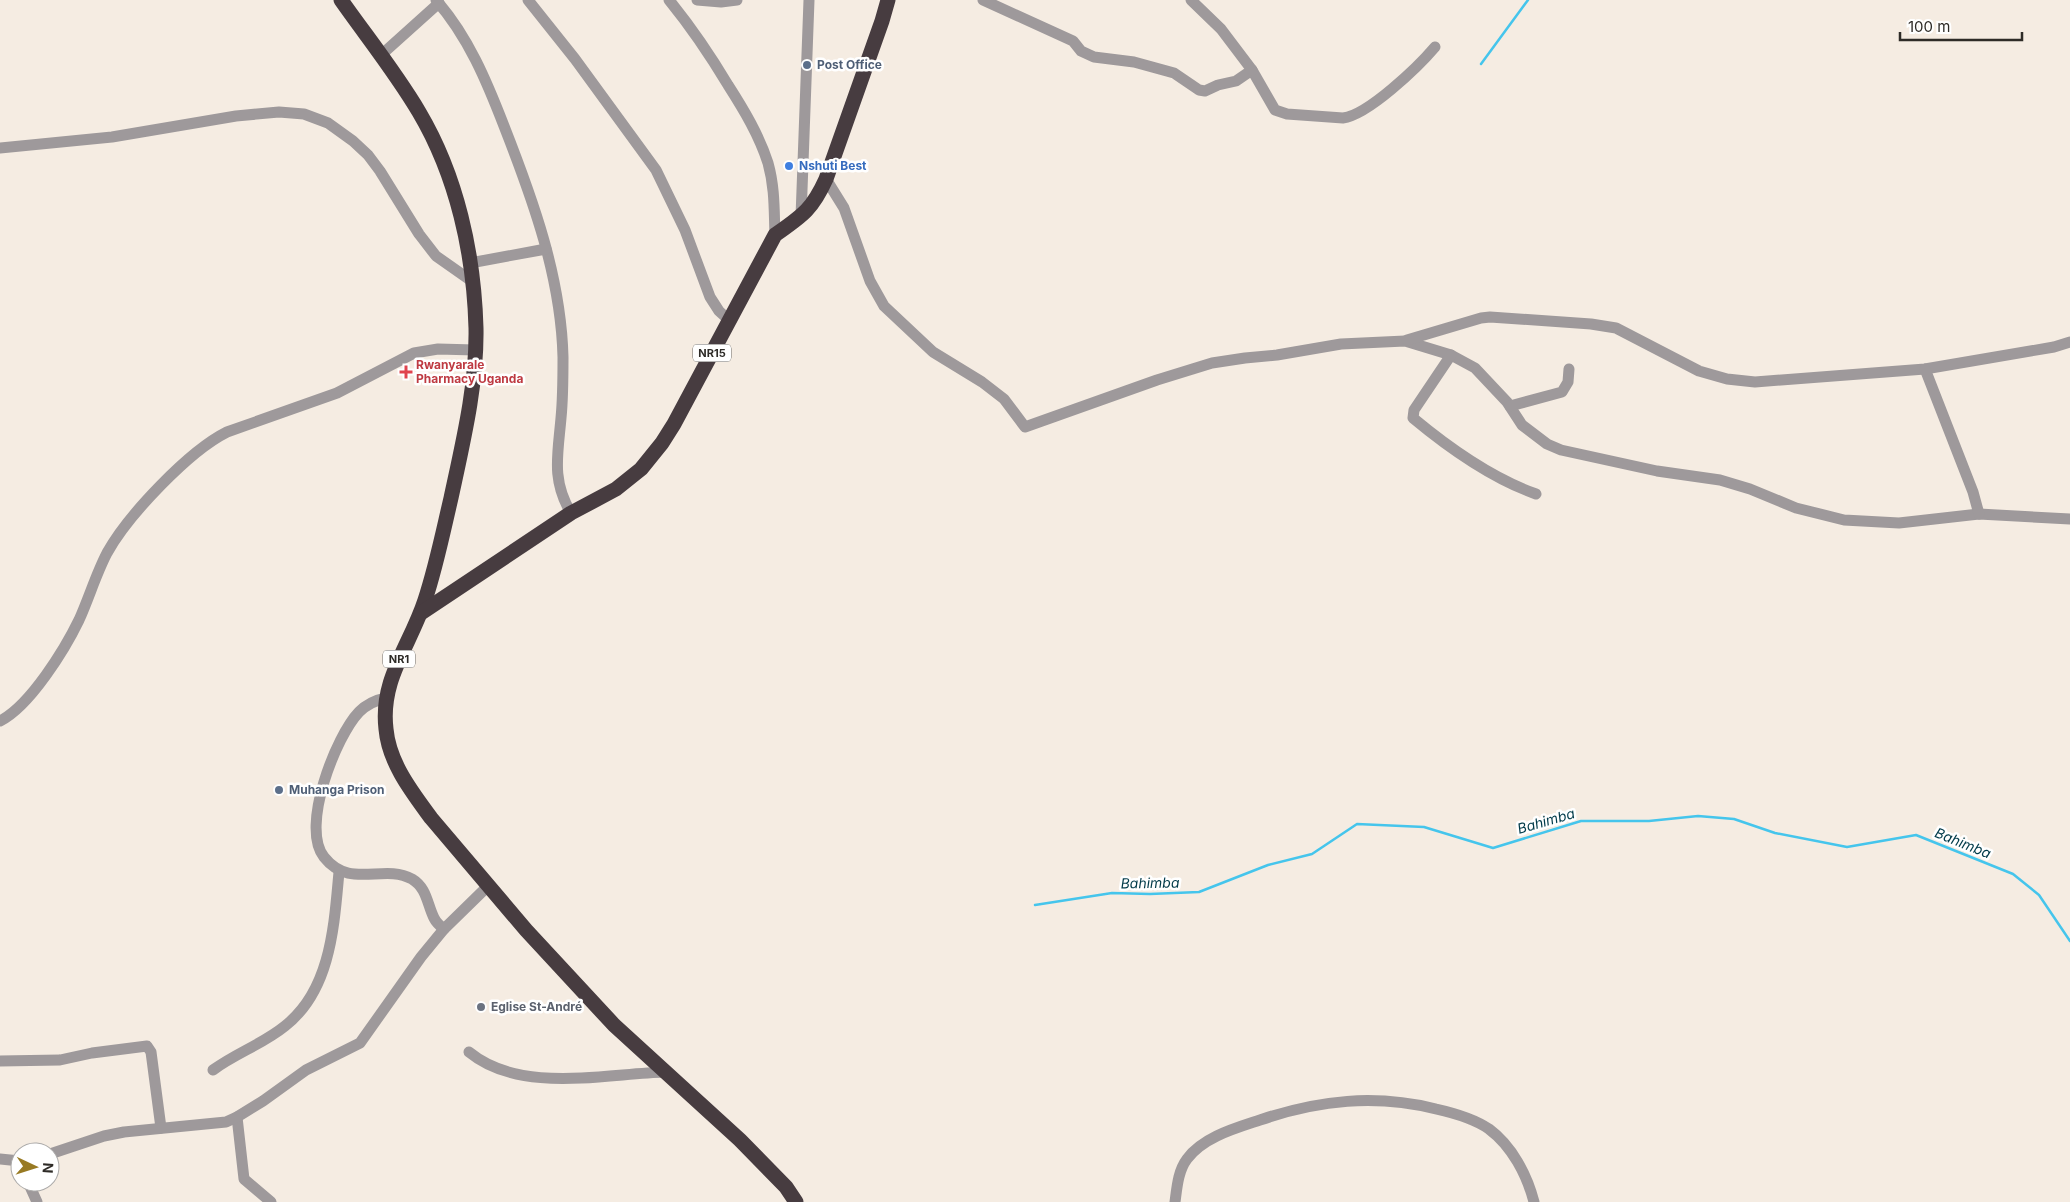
<svg xmlns="http://www.w3.org/2000/svg" width="2070" height="1202" font-family="Inter,sans-serif">
  <style>
    .lines { fill: none; stroke-linecap: round; stroke-linejoin: round }
    .stream { stroke: #45c5ec; stroke-width: 2.5 }
    .minor { stroke: #9e999b; stroke-width: 11 }
    .highway { stroke: #473c40; stroke-width: 15 }
    .service-dot { fill: #5c6f8a; stroke: #fff; stroke-width: 2 }
    .shop-dot { fill: #3f7fe0; stroke: #fff; stroke-width: 2 }
    .health-dot { fill: #e0444e; stroke: #fff; stroke-width: 2 }
    .worship-dot { fill: #6b7280; stroke: #fff; stroke-width: 2 }
    .labels { text-anchor: middle; stroke-width: 5; stroke-linejoin: round; paint-order: stroke }
    .shield { fill: #fff; stroke: #6d6b68; stroke-width: 1 }
    .shield-label { font-size: 11px; font-weight: bold; fill: #2e2b27 }
    .service-label { font-size: 12px; font-weight: bold; fill: #4e5e75; stroke: #fff; text-anchor: start }
    .shop-label { font-size: 12px; font-weight: bold; fill: #366cbe; stroke: #fff; text-anchor: start }
    .health-label { font-size: 12px; font-weight: bold; fill: #be3a42; stroke: #fff; text-anchor: start }
    .worship-label { font-size: 12px; font-weight: bold; fill: #5b616d; stroke: #fff; text-anchor: start }
    .water-label { font-size: 14px; font-style: italic; fill: #003a49; stroke: #fff }
  </style>
  <rect width="100%" height="100%" fill="#f5ece2"/>
  <g class="lines">
    <g class="stream">
      <path d="M1481,64L1528,0"/>
      <path d="M1035,905L1112,893L1150,894L1199,892L1268,865L1312,854L1357,824L1424,827L1493,848L1581,821H1649L1698,816L1734,819L1775,833L1847,847L1916,835L2013,874L2039,895L2070,941"/>
    </g>
    <g class="minor">
      <path d="M436,0C468,36 487,82 504,126C533,200 561,277 563,357C563,377 563,398 561,418C558,454 551,480 571,513"/>
      <path d="M528,0L575,59L656,170L685,230L710,297L719,311L730,321"/>
      <path d="M669,0C691,27 710,55 728,85C744,110 759,135 768,163C775,188 774,211 775,235"/>
      <path d="M697,0L721,2L737,0"/>
      <path d="M983,0L1073,41L1081,51L1094,57L1134,62L1174,73L1199,90L1205,91L1218,85L1236,81L1252,70L1275,110L1287,114L1343,118C1368,115 1418,67 1435,47"/>
      <path d="M1191,0L1221,29L1252,70"/>
      <path d="M380,56L439,3"/>
      <path d="M0,148L112,137L236,116L279,112L304,114L328,123L353,141L368,155L380,171L419,234L436,256L473,282"/>
      <path d="M826,179L844,208L870,281L884,306L933,352L982,382L1004,399L1025,427L1157,380L1212,363L1245,358L1277,355L1341,344L1405,341L1451,355L1475,368L1507,402L1522,425L1547,444L1561,450L1657,471L1720,480L1750,489L1796,508L1844,520L1899,523L1979,514L2070,519"/>
      <path d="M801,217L809,0"/>
      <path d="M470,263L546,249"/>
      <path d="M1407,340L1481,318L1490,317L1591,324L1616,328L1699,371L1727,379L1755,382L1925,369L2054,347L2070,342"/>
      <path d="M1451,355L1414,410L1413,418C1449,448 1491,478 1536,494"/>
      <path d="M1925,369L1973,492L1979,514"/>
      <path d="M1510,406L1562,392L1568,382L1569,369"/>
      <path d="M386,698C376,700 367,704 359,712C336,736 300,827 324,857C350,890 383,863 412,879C427,888 427,904 434,918C436,922 440,926 444,929"/>
      <path d="M0,721C30,706 65,649 79,620C89,598 96,574 107,553C128,515 189,451 227,432L337,393L414,353L438,349L475,350"/>
      <path d="M469,1052C520,1094 603,1074 665,1072"/>
      <path d="M0,1061L60,1060L92,1053L147,1046L151,1052L161,1128"/>
      <path d="M213,1070C236,1053 263,1044 285,1026C331,990 334,926 339,872"/>
      <path d="M237,1117L244,1179L271,1202"/>
      <path d="M50,1154L104,1136L124,1132L226,1122L237,1117L263,1101L306,1070L360,1043L421,957L444,929L488,886"/>
      <path d="M0,1159L20,1161"/>
      <path d="M28,1182L37,1202"/>
      <path d="M1175,1202C1177,1187 1178,1171 1187,1159C1203,1137 1236,1128 1260,1120C1319,1100 1375,1094 1436,1109C1454,1113 1473,1118 1489,1129C1512,1146 1527,1175 1534,1202"/>
    </g>
    <g class="highway">
      <path d="M341,0C367,37 396,73 419,112C457,176 474,254 476,328C477,385 463,442 451,498C443,532 436,567 425,600C410,646 380,679 386,729C389,763 412,792 431,818L526,930L614,1025L740,1140L786,1187L796,1202"/>
      <path d="M421,613L571,513L616,489L641,469L662,443L674,424L775,235C802,216 812,210 826,179L882,21L888,0"/>
    </g>
  </g>
  <g class="service-dot">
    <circle cx="807" cy="65" r="5"/>
    <circle cx="279" cy="790" r="5"/>
  </g>
  <circle class="shop-dot" cx="789" cy="166" r="5"/>
  <path class="health-dot" d="M403.5 364.5h5v5h5v5h-5v5h-5v-5h-5v-5h5z"/>
  <circle class="worship-dot" cx="481" cy="1007" r="5"/>
  <g class="labels">
    <g class="shield">
      <rect x="693" y="344.5" width="38" height="17" rx="4"/>
      <rect x="383" y="650.5" width="32" height="17" rx="4"/>
    </g>
    <g class="shield-label">
      <text x="712" y="357">NR15</text>
      <text x="399" y="663">NR1</text>
    </g>
    <g class="service-label">
      <text x="817" y="69">Post Office</text>
      <text x="289" y="794">Muhanga Prison</text>
    </g>
    <g class="shop-label">
      <text x="799" y="170">Nshuti Best</text>
    </g>
    <g class="health-label">
      <text x="416" y="369">Rwanyarale<tspan x="416" dy="14">Pharmacy Uganda</tspan></text>
    </g>
    <g class="worship-label">
      <text x="491" y="1011">Eglise St-André</text>
    </g>
    <g class="water-label">
      <text transform="translate(1546 821) rotate(-16)" y="5">Bahimba</text>
      <text transform="translate(1963 843) rotate(22)" y="5">Bahimba</text>
      <text transform="translate(1150 883) rotate(-1)" y="5">Bahimba</text>
    </g>
  </g>
  <g transform="translate(35 1167) rotate(94)"><circle r="24" fill="#ffffff" stroke="#abaaa9"/>
  <path d="M0-4L9 19L0 12L-9 19Z" fill="#987a23"/>
  <text y="-8" font-size="14" font-weight="bold" text-anchor="middle" fill="#2e2b27">N</text>
  </g>
  <path d="M1900 32v8h122v-8" fill="none" stroke="#2e2b27" stroke-width="2.5"/>
  <text x="1908" y="32" font-size="15" fill="#2e2b27" stroke="#ffffff" stroke-width="4" paint-order="stroke">100 m</text>
</svg>
